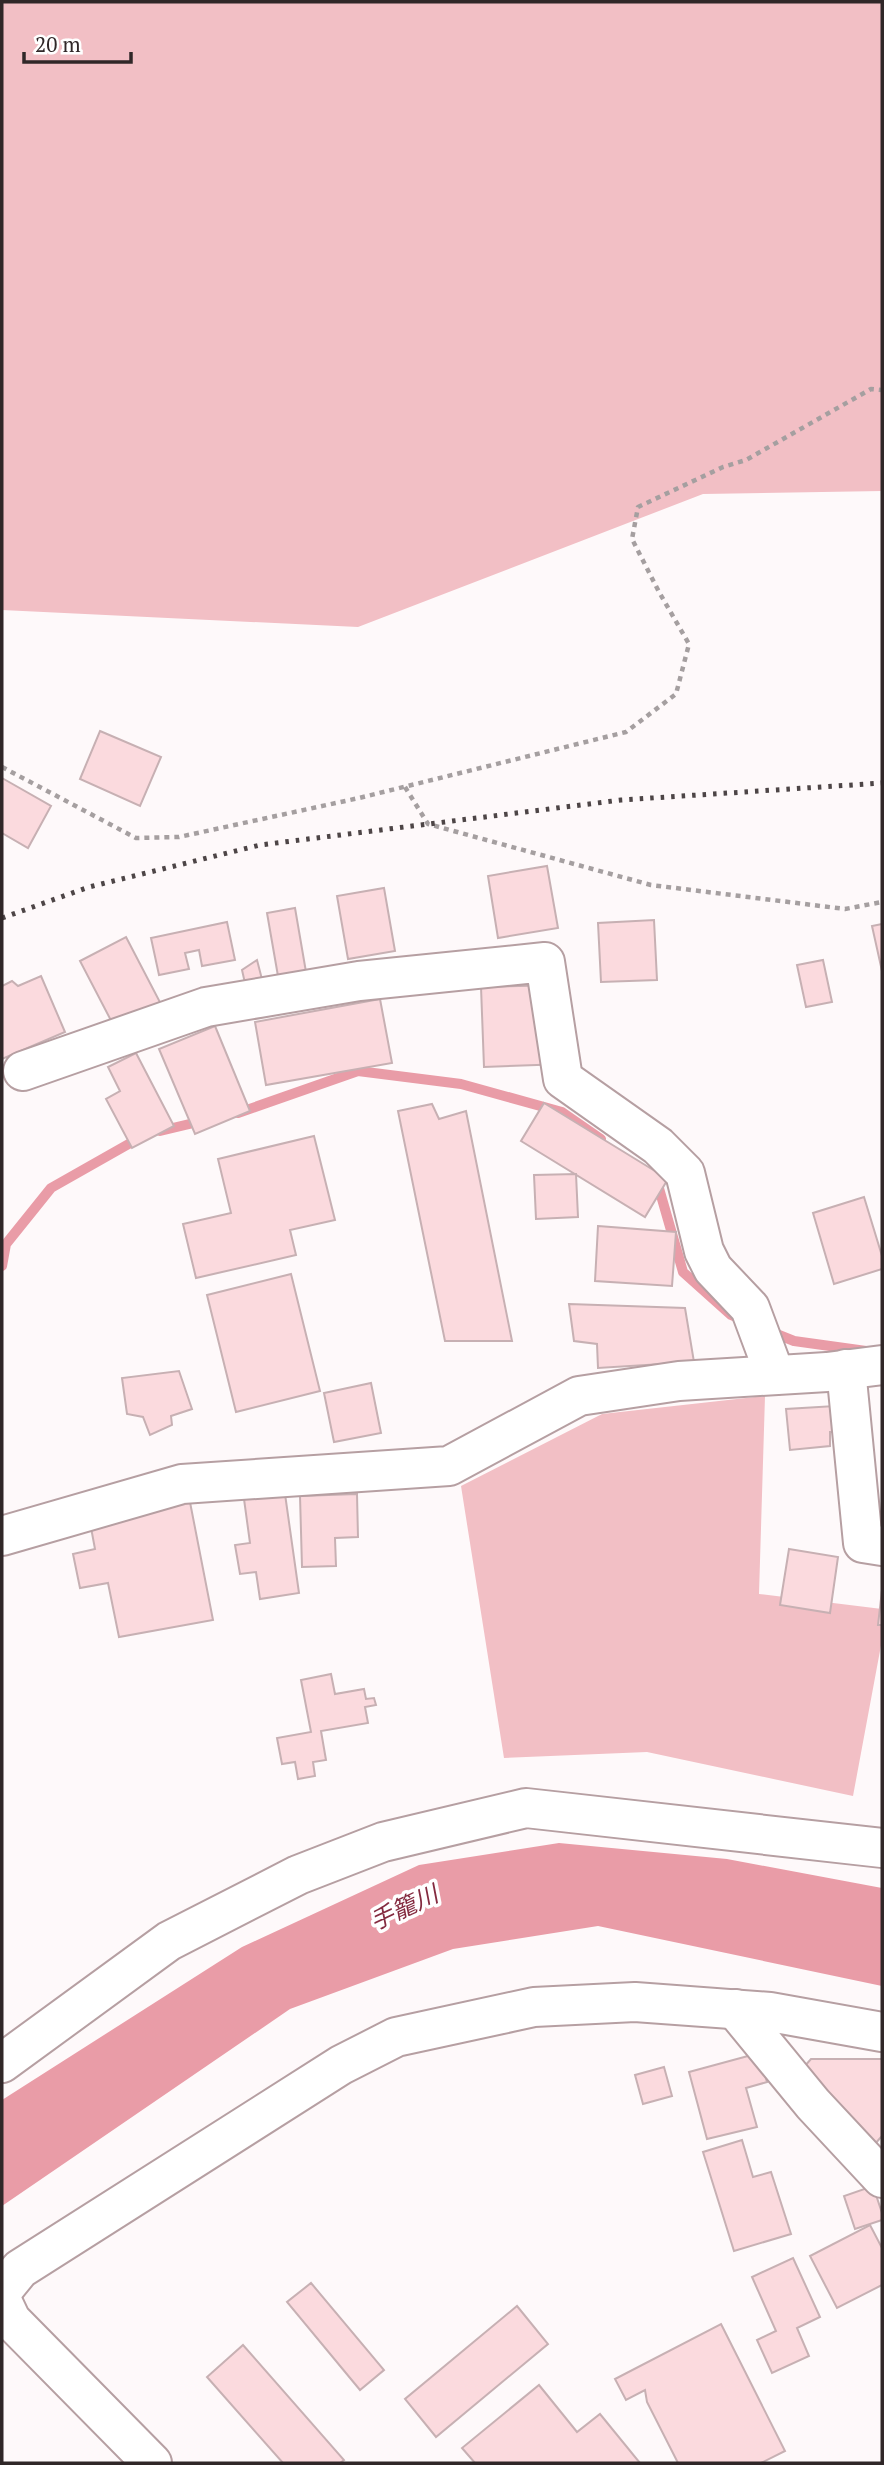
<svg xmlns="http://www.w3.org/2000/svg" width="884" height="2465" font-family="'PT Serif','Noto Sans JP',serif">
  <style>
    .green { fill: #f2bfc5 }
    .water { fill: #e99ca7 }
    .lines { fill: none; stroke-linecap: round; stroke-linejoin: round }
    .stream { stroke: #e99ca7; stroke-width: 10 }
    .building { fill: #fbdade; stroke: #c7b0b3; stroke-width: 2 }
    .minor-casing { stroke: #b69fa2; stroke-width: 42 }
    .path { stroke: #a59fa0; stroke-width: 4.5; stroke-dasharray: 5 5; stroke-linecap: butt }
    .minor { stroke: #fff; stroke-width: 38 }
    .rail { stroke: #4d4546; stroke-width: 5; stroke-dasharray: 3.5 7; stroke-linecap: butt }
    .labels { text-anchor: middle; stroke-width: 7; stroke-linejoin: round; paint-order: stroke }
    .water-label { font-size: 24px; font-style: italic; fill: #842b40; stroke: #fff }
  </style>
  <rect width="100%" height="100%" fill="#fef9fa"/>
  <g class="green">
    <path d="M2,2H882V491L703,494L358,627L2,610Z"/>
    <path d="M765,1396L759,1594L882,1609V1640L853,1796L647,1752L504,1758L461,1486L602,1414Z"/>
  </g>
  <path class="water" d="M559,1843L727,1859L882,1888V1986L598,1926L453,1949L290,2009L2,2206V2100L242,1947L419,1865Z"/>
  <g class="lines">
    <g class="stream">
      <path d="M238,1113L358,1071L461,1084L562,1112L601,1139"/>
      <path d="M160,1131L202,1121"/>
      <path d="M656,1178L683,1272L731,1315L738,1318"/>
      <path d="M2,1266L6,1244L51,1188L141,1137"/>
      <path d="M769,1331L794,1341L866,1351"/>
    </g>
  </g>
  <g class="building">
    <path d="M100,731L161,757L140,806L80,779Z"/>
    <path d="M2,778L51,806L28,848L2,833Z"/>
    <path d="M547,866L558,928L498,938L488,876Z"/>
    <path d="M384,888L395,951L348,959L337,896Z"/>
    <path d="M295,908L306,972L278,976L267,913Z"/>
    <path d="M654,920L657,980L601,982L598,923Z"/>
    <path d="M227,922L235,960L202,966L199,950L185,953L189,969L159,975L151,938Z"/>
    <path d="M882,924V971L872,926Z"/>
    <path d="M126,937L163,1008L117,1032L80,961Z"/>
    <path d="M257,960L264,987L247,992L242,970Z"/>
    <path d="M823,960L832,1002L806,1007L797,965Z"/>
    <path d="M41,976L65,1032L2,1059V986L12,981L18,986Z"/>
    <path d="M563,985L565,1064L484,1067L481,987Z"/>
    <path d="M380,999L392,1063L266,1085L255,1022Z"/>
    <path d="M215,1026L250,1111L195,1134L159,1049Z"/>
    <path d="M136,1053L174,1126L132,1148L106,1099L120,1091L108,1067Z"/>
    <path d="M544,1103L668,1179L645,1217L521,1141Z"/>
    <path d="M432,1104L439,1119L466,1111L512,1341H445L398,1111Z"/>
    <path d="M314,1136L335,1220L290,1230L296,1255L196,1278L183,1224L231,1213L218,1159Z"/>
    <path d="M576,1174L578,1217L536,1219L534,1175Z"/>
    <path d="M864,1197L882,1256V1269L834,1284L813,1213Z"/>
    <path d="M598,1226L676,1232L672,1286L595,1281Z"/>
    <path d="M291,1274L320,1391L236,1412L207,1295Z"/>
    <path d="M569,1304L685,1308L694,1362L598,1368L597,1344L574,1341Z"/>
    <path d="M179,1371L192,1409L171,1416L172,1425L150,1435L143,1417L127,1414L122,1378Z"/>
    <path d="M371,1383L381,1433L334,1442L324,1393Z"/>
    <path d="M835,1406L837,1432H830V1446L790,1450L786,1409Z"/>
    <path d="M285,1494L299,1593L260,1599L256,1572L240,1574L235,1545L250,1543L244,1499Z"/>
    <path d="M357,1494L358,1537L335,1538L336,1566L302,1567L300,1496Z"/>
    <path d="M189,1497L213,1620L119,1637L108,1583L80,1588L73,1554L95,1549L89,1517Z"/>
    <path d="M789,1549L838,1557L830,1613L780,1605Z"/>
    <path d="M882,1590V1625H878Z"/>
    <path d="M331,1674L335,1694L364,1689L366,1699L374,1698L376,1705L365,1707L368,1723L321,1731L326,1760L313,1762L315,1776L298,1779L295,1762L282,1764L277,1738L311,1732L301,1680Z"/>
    <path d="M759,2053L767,2082L746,2088L757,2127L707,2139L689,2072Z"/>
    <path d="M811,2059H882V2136L874,2145L796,2076Z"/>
    <path d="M664,2067L672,2096L643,2104L635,2075Z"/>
    <path d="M742,2140L753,2177L771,2172L791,2234L734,2251L703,2152Z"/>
    <path d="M873,2186L882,2213V2220L855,2229L844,2196Z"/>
    <path d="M870,2225L882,2248V2285L837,2308L810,2256Z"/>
    <path d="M793,2258L820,2317L797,2328L809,2356L772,2373L757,2340L776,2331L752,2277Z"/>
    <path d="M311,2283L384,2370L360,2390L287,2302Z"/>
    <path d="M517,2306L548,2344L436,2437L405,2399Z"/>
    <path d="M721,2324L785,2451L761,2463H678L647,2402L645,2390L626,2400L615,2379Z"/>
    <path d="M243,2345L344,2460L340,2463H283L207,2377Z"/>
    <path d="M539,2385L577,2432L600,2414L640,2463H475L462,2448Z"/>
  </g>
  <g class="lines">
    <defs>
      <g id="minor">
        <path d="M23,1071L206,1007L359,981L545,962L563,1079L658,1146L685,1173L704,1251L713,1269L750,1308L775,1375"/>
        <path d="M846,1369L863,1543L882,1546"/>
        <path d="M2,1536L182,1484L449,1466L579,1396L679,1381L827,1372L882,1365"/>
        <path d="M735,2009L813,2104L882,2178"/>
        <path d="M2,2063L169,1941L298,1875L383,1842L526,1808L882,1848"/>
        <path d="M2,2291L20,2269L341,2065L396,2037L534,2007L635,2002L770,2012L882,2032"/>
        <path d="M2,2301L11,2320L152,2463"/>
      </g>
    </defs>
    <use href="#minor" class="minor-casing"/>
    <g class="path">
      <path d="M2,767L136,838L179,837L359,798L626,732L676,694L689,644L659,592L632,539L638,507L723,467L746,460L871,389L882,390"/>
      <path d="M405,787L428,824L651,885L845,909L882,902"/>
    </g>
    <use href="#minor" class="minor"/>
    <path class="rail" d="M2,918L89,887L260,845L621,800L882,783"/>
  </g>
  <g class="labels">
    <g class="water-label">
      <text transform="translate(404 1908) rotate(-25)" y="8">手籠川</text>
    </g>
  </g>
  <rect width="884" height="2465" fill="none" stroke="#302728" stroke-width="7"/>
  <path d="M24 52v10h107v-10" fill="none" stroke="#302728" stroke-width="3.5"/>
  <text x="35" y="52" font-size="21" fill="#302728" stroke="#ffffff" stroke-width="5" paint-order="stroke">20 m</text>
</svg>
